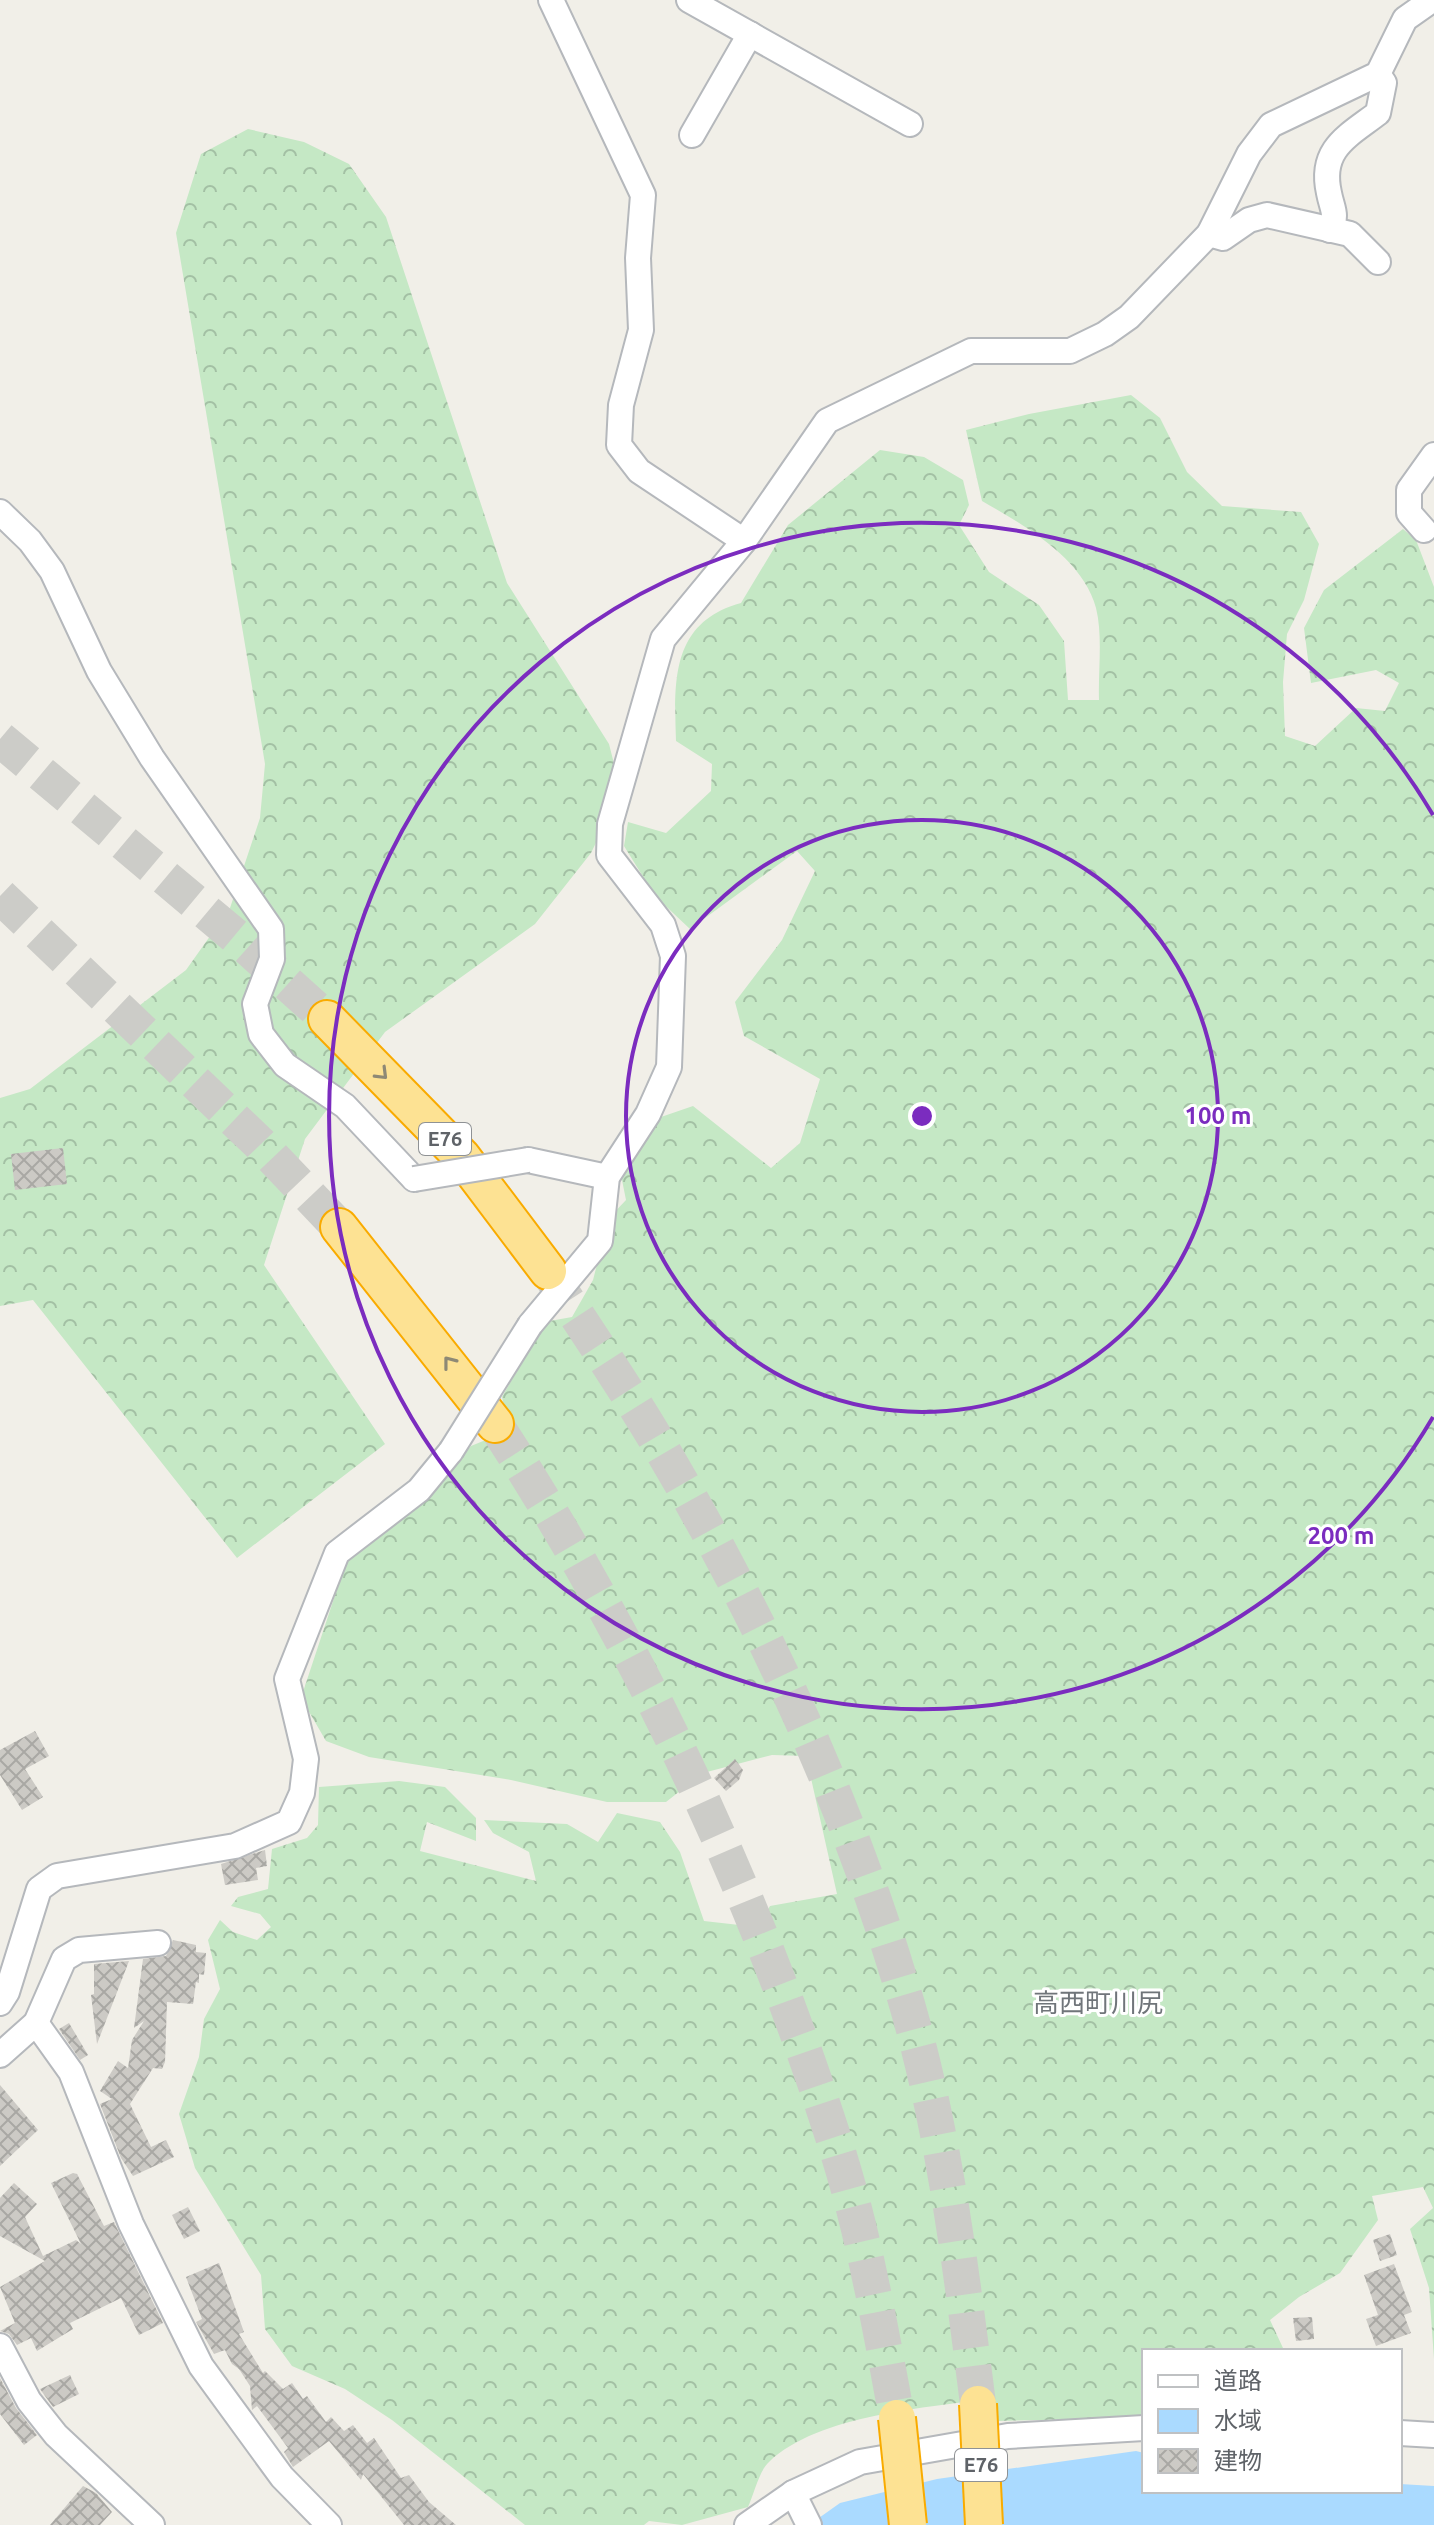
<svg xmlns="http://www.w3.org/2000/svg" width="1434" height="2525" font-family="Ubuntu,'Noto Sans JP',sans-serif">
  <style>
    .forest { fill: url(#forest-crowns) }
    .water { fill: #aadaff }
    .building { fill: url(#building-cross-hatch) }
    .lines { fill: none; stroke-linecap: round; stroke-linejoin: round }
    .highway-tunnel { stroke: #ccccc8; stroke-width: 36; stroke-dasharray: 36 18; stroke-linecap: butt }
    .minor-casing { stroke: #b5b8bc; stroke-width: 28 }
    .highway-casing { stroke: #f9ab00; stroke-width: 40 }
    .minor { stroke: #fff; stroke-width: 24 }
    .highway { stroke: #fde293; stroke-width: 36 }
    .minor-bridge-casing { stroke: #b5b8bc; stroke-width: 28; stroke-linecap: butt }
    .highway-bridge-casing { stroke: #f9ab00; stroke-width: 40; stroke-linecap: butt }
    .minor-bridge { stroke: #fff; stroke-width: 24 }
    .highway-bridge { stroke: #fde293; stroke-width: 36 }
    .oneway { stroke: #8e8975 }
    .ring { fill: none; stroke: #7b2cbf; stroke-width: 4 }
    .labels { text-anchor: middle; stroke-width: 6; stroke-linejoin: round; paint-order: stroke }
    .shield { fill: #fff; stroke: #8f9295; stroke-width: 2 }
    .shield-label { font-size: 20px; font-weight: bold; fill: #5f6368 }
    .quarter-label { font-size: 26px; fill: #70757a; stroke: #fff }
    .centre { fill: #7b2cbf; stroke: #fff; stroke-width: 4 }
    .ring-label { font-size: 24px; text-anchor: middle; font-weight: bold; fill: #7b2cbf; stroke: #fff; stroke-width: 6; stroke-linejoin: round; paint-order: stroke }
  </style>
  <defs>
    <pattern id="forest-crowns" width="20" height="18" patternUnits="userSpaceOnUse" patternTransform="scale(2)"><rect width="20" height="18" fill="#c5e8c5"/><path d="M2 6a3 3 0 1 1 6 0M12 15a3 3 0 1 1 6 0" fill="none" stroke="#a3c0a4"/></pattern>
    <pattern id="building-cross-hatch" width="8" height="8" patternUnits="userSpaceOnUse" patternTransform="scale(2)"><rect width="8" height="8" fill="#cccac5"/><path d="M0 0l8 8M0 8l8-8" fill="none" stroke="#a9a8a4"/></pattern>
  </defs>
  <rect width="100%" height="100%" fill="#f1efe8"/>
  <g class="forest">
    <path d="M248,129L304,142L349,164L386,217L507,583L609,744L621,791L591,853L535,924L385,1032L305,1139L264,1265L385,1444L237,1558L33,1300L0,1306V1098L30,1089L186,970L230,908L260,818L265,764L176,233L201,154Z"/>
    <path d="M1131,395L1160,418L1187,472L1222,506L1301,512L1319,544L1304,600L1287,634L1283,682L1285,736L1315,746L1356,708L1385,711L1399,683L1376,670L1311,683L1304,628L1324,590L1403,529L1416,540L1434,587V2359L1429,2288L1410,2229L1433,2208L1423,2187L1372,2196L1378,2220L1340,2273L1299,2297L1270,2320L1283,2348L1144,2351V2418L997,2421L994,2398C928,2408 819,2414 769,2462C759,2471 754,2494 748,2507L682,2525L649,2521L644,2525H525L392,2420L345,2389L292,2366L265,2329L261,2275L195,2168L179,2114L199,2057L204,2019L220,1989L208,1940L220,1920L233,1932L257,1940L271,1927L260,1914L231,1906L238,1897L268,1889L272,1849L307,1838L318,1825L319,1787L399,1781L445,1787L476,1818V1841L427,1822L420,1851L536,1881L529,1852L493,1833L484,1820L567,1824L598,1842L617,1813L660,1822L680,1852L704,1921L757,1927L770,1906L837,1894L806,1756L772,1755L703,1773L666,1802H607L511,1780L369,1757L326,1741L301,1698L347,1559L426,1498L471,1446L493,1437L507,1419L502,1397L544,1322L572,1317L593,1280L609,1218L626,1200L620,1170L661,1117L693,1106L771,1168L800,1143L820,1079L744,1036L735,1002L782,940L815,871L797,851L690,929L655,896L624,846L628,822L666,833L711,791L712,764L676,741C674,681 671,622 741,603L788,525L880,450L924,457L963,480L969,505L959,525L989,572L1039,605L1064,641L1068,700H1099C1098,671 1103,636 1096,608C1083,558 1024,525 982,501L966,430L1029,414Z"/>
  </g>
  <path class="water" d="M1136,2451L1144,2453V2491H1400V2484L1434,2486V2525H809L840,2503L937,2479Z"/>
  <g class="building">
    <path d="M63,1148L67,1184L15,1190L11,1154Z"/>
    <path d="M35,1731L49,1756L25,1769L43,1797L22,1810L0,1775V1750Z"/>
    <path d="M735,1759L743,1770L739,1780L726,1791L714,1778Z"/>
    <path d="M265,1850L267,1866L256,1868L258,1880L225,1885L221,1864Z"/>
    <path d="M173,1940L196,1945V1952L206,1953L204,1975L199,1974V1983L196,1982L193,2004L167,2002L165,2062L162,2069L153,2068L130,2104L151,2147L166,2140L174,2157L133,2176L121,2158L100,2104L112,2099L100,2091L118,2061L128,2068L132,2040L144,2021L134,2028L143,1959L166,1956Z"/>
    <path d="M129,1961L97,2044L91,1995L94,1994V1964Z"/>
    <path d="M69,2023L88,2055L80,2060L59,2029Z"/>
    <path d="M0,2085L38,2130L0,2166Z"/>
    <path d="M73,2173L77,2174L104,2226L114,2222L163,2323L139,2335L121,2298L70,2323L73,2329L37,2351L31,2338L17,2345L9,2334L0,2331L15,2323L0,2287L45,2261L0,2236V2198L14,2183L37,2204L25,2217L43,2256L76,2240L81,2244L51,2183Z"/>
    <path d="M188,2207L200,2231L184,2239L172,2215Z"/>
    <path d="M1390,2234L1397,2255L1380,2261L1373,2240Z"/>
    <path d="M219,2263L244,2332L239,2334L263,2373L265,2371L283,2389L292,2383L303,2399L307,2396L326,2422L331,2417L344,2431L353,2425L367,2443L374,2438L401,2478L409,2475L429,2502L456,2525H404L363,2474L361,2480L329,2441L293,2467L284,2452L288,2448L257,2406L252,2410L250,2386L239,2369L232,2364L225,2350L214,2354L196,2322L202,2319L186,2277Z"/>
    <path d="M1394,2264L1412,2312L1404,2315L1411,2333L1376,2346L1366,2319L1378,2315L1364,2275Z"/>
    <path d="M1312,2317L1314,2339L1296,2341L1293,2318Z"/>
    <path d="M70,2375L79,2394L53,2407L40,2389Z"/>
    <path d="M0,2378L16,2408L37,2435L24,2445L0,2414Z"/>
    <path d="M83,2486L96,2493L112,2512L100,2525H50Z"/>
  </g>
  <g class="lines">
    <g class="highway-tunnel">
      <path d="M0,739L235,936L327,1019"/>
      <path d="M0,896L259,1143L339,1227"/>
      <path d="M548,1271C587,1332 628,1391 664,1453C761,1618 845,1798 900,1981C943,2120 960,2261 978,2404"/>
      <path d="M495,1424C640,1647 755,1892 836,2146C864,2234 880,2326 897,2418"/>
    </g>
    <defs>
      <g id="minor">
        <path d="M551,0L643,195L638,258L641,330L621,405L619,445L639,471L744,541"/>
        <path d="M689,0L910,124"/>
        <path d="M692,135L750,34"/>
        <path d="M1330,230C1338,214 1332,209 1329,193C1319,149 1348,136 1378,113L1384,83L1378,74"/>
        <path d="M1209,234L1223,238L1249,220L1267,215L1350,234L1378,262"/>
        <path d="M0,512L30,541L52,571L99,671L152,758L271,929L272,959L255,1004L261,1034L285,1065L345,1106L414,1179"/>
        <path d="M1424,530L1409,513V490L1434,455"/>
        <path d="M528,1160L607,1177"/>
        <path d="M530,1325L600,1241L607,1177L648,1114L669,1067L673,956L663,925L609,855L610,824L663,639L744,541L827,421L971,351H1070L1105,334L1129,317L1209,234L1249,154L1271,125L1378,74L1405,19L1432,0"/>
        <path d="M0,2003L7,1992L39,1889L57,1876L235,1846L289,1822L302,1793L306,1759L287,1679L337,1553L419,1490L451,1451"/>
        <path d="M36,2023L71,2072L131,2224L201,2366L282,2477L329,2525"/>
        <path d="M0,2055L36,2023L64,1959L79,1950L158,1943"/>
        <path d="M0,2346L29,2401L56,2435L152,2525"/>
        <path d="M1400,2433L1434,2435"/>
        <path d="M793,2493L809,2525"/>
        <path d="M747,2525L793,2493L860,2462L1008,2436L1144,2428"/>
      </g>
      <g id="highway">
        <path d="M327,1019L462,1157L548,1271"/>
        <path d="M339,1227L495,1424"/>
      </g>
    </defs>
    <use href="#minor" class="minor-casing"/>
    <use href="#highway" class="highway-casing"/>
    <use href="#minor" class="minor"/>
    <use href="#highway" class="highway"/>
    <defs>
      <g id="minor-bridge">
        <path d="M414,1179L528,1160"/>
        <path d="M451,1451L530,1325"/>
      </g>
      <g id="highway-bridge">
        <path d="M978,2404L984,2525"/>
        <path d="M897,2418L908,2525"/>
      </g>
    </defs>
    <use href="#minor-bridge" class="minor-bridge-casing"/>
    <use href="#highway-bridge" class="highway-bridge-casing"/>
    <use href="#minor-bridge" class="minor-bridge"/>
    <use href="#highway-bridge" class="highway-bridge"/>
  </g>
  <defs><path id="oneway-chevron" d="M-2-3.5L2.5 0L-2 3.5" fill="none" stroke-width="1.6" stroke-linecap="round" stroke-linejoin="round" transform="scale(2)"/></defs>
  <g class="oneway">
    <use href="#oneway-chevron" transform="translate(382 1074) rotate(45)"/>
    <use href="#oneway-chevron" transform="translate(449 1362) rotate(-128)"/>
  </g>
  <g class="ring">
    <circle cx="922" cy="1116" r="296"/>
    <path d="M1433 1417A593 593 0 1 1 1433 815"/>
  </g>
  <g class="labels">
    <g class="shield">
      <rect x="419" y="1123" width="52" height="32" rx="6"/>
      <rect x="955" y="2449" width="52" height="32" rx="6"/>
    </g>
    <g class="shield-label">
      <text x="445" y="1146">E76</text>
      <text x="981" y="2472">E76</text>
    </g>
    <g class="quarter-label">
      <text x="1098" y="2012">高西町川尻</text>
    </g>
  </g>
  <circle cx="922" cy="1116" r="12" class="centre"/>
  <g class="ring-label">
    <text x="1218" y="1124">100 m</text>
    <text x="1341" y="1544">200 m</text>
  </g>
  <rect x="1142" y="2349" width="260" height="144" fill="#ffffff" stroke="#bfc1c3" stroke-width="2"/>
  <rect x="1158" y="2375" width="40" height="12" fill="#ffffff" stroke="#bfc1c3" stroke-width="2"/>
  <text x="1214" y="2389" font-size="24" fill="#5f6368">道路</text>
  <rect x="1158" y="2409" width="40" height="24" fill="#aadaff" stroke="#bfc1c3" stroke-width="2"/>
  <text x="1214" y="2429" font-size="24" fill="#5f6368">水域</text>
  <rect x="1158" y="2449" width="40" height="24" fill="url(#building-cross-hatch)" stroke="#bfc1c3" stroke-width="2"/>
  <text x="1214" y="2469" font-size="24" fill="#5f6368">建物</text>
</svg>
